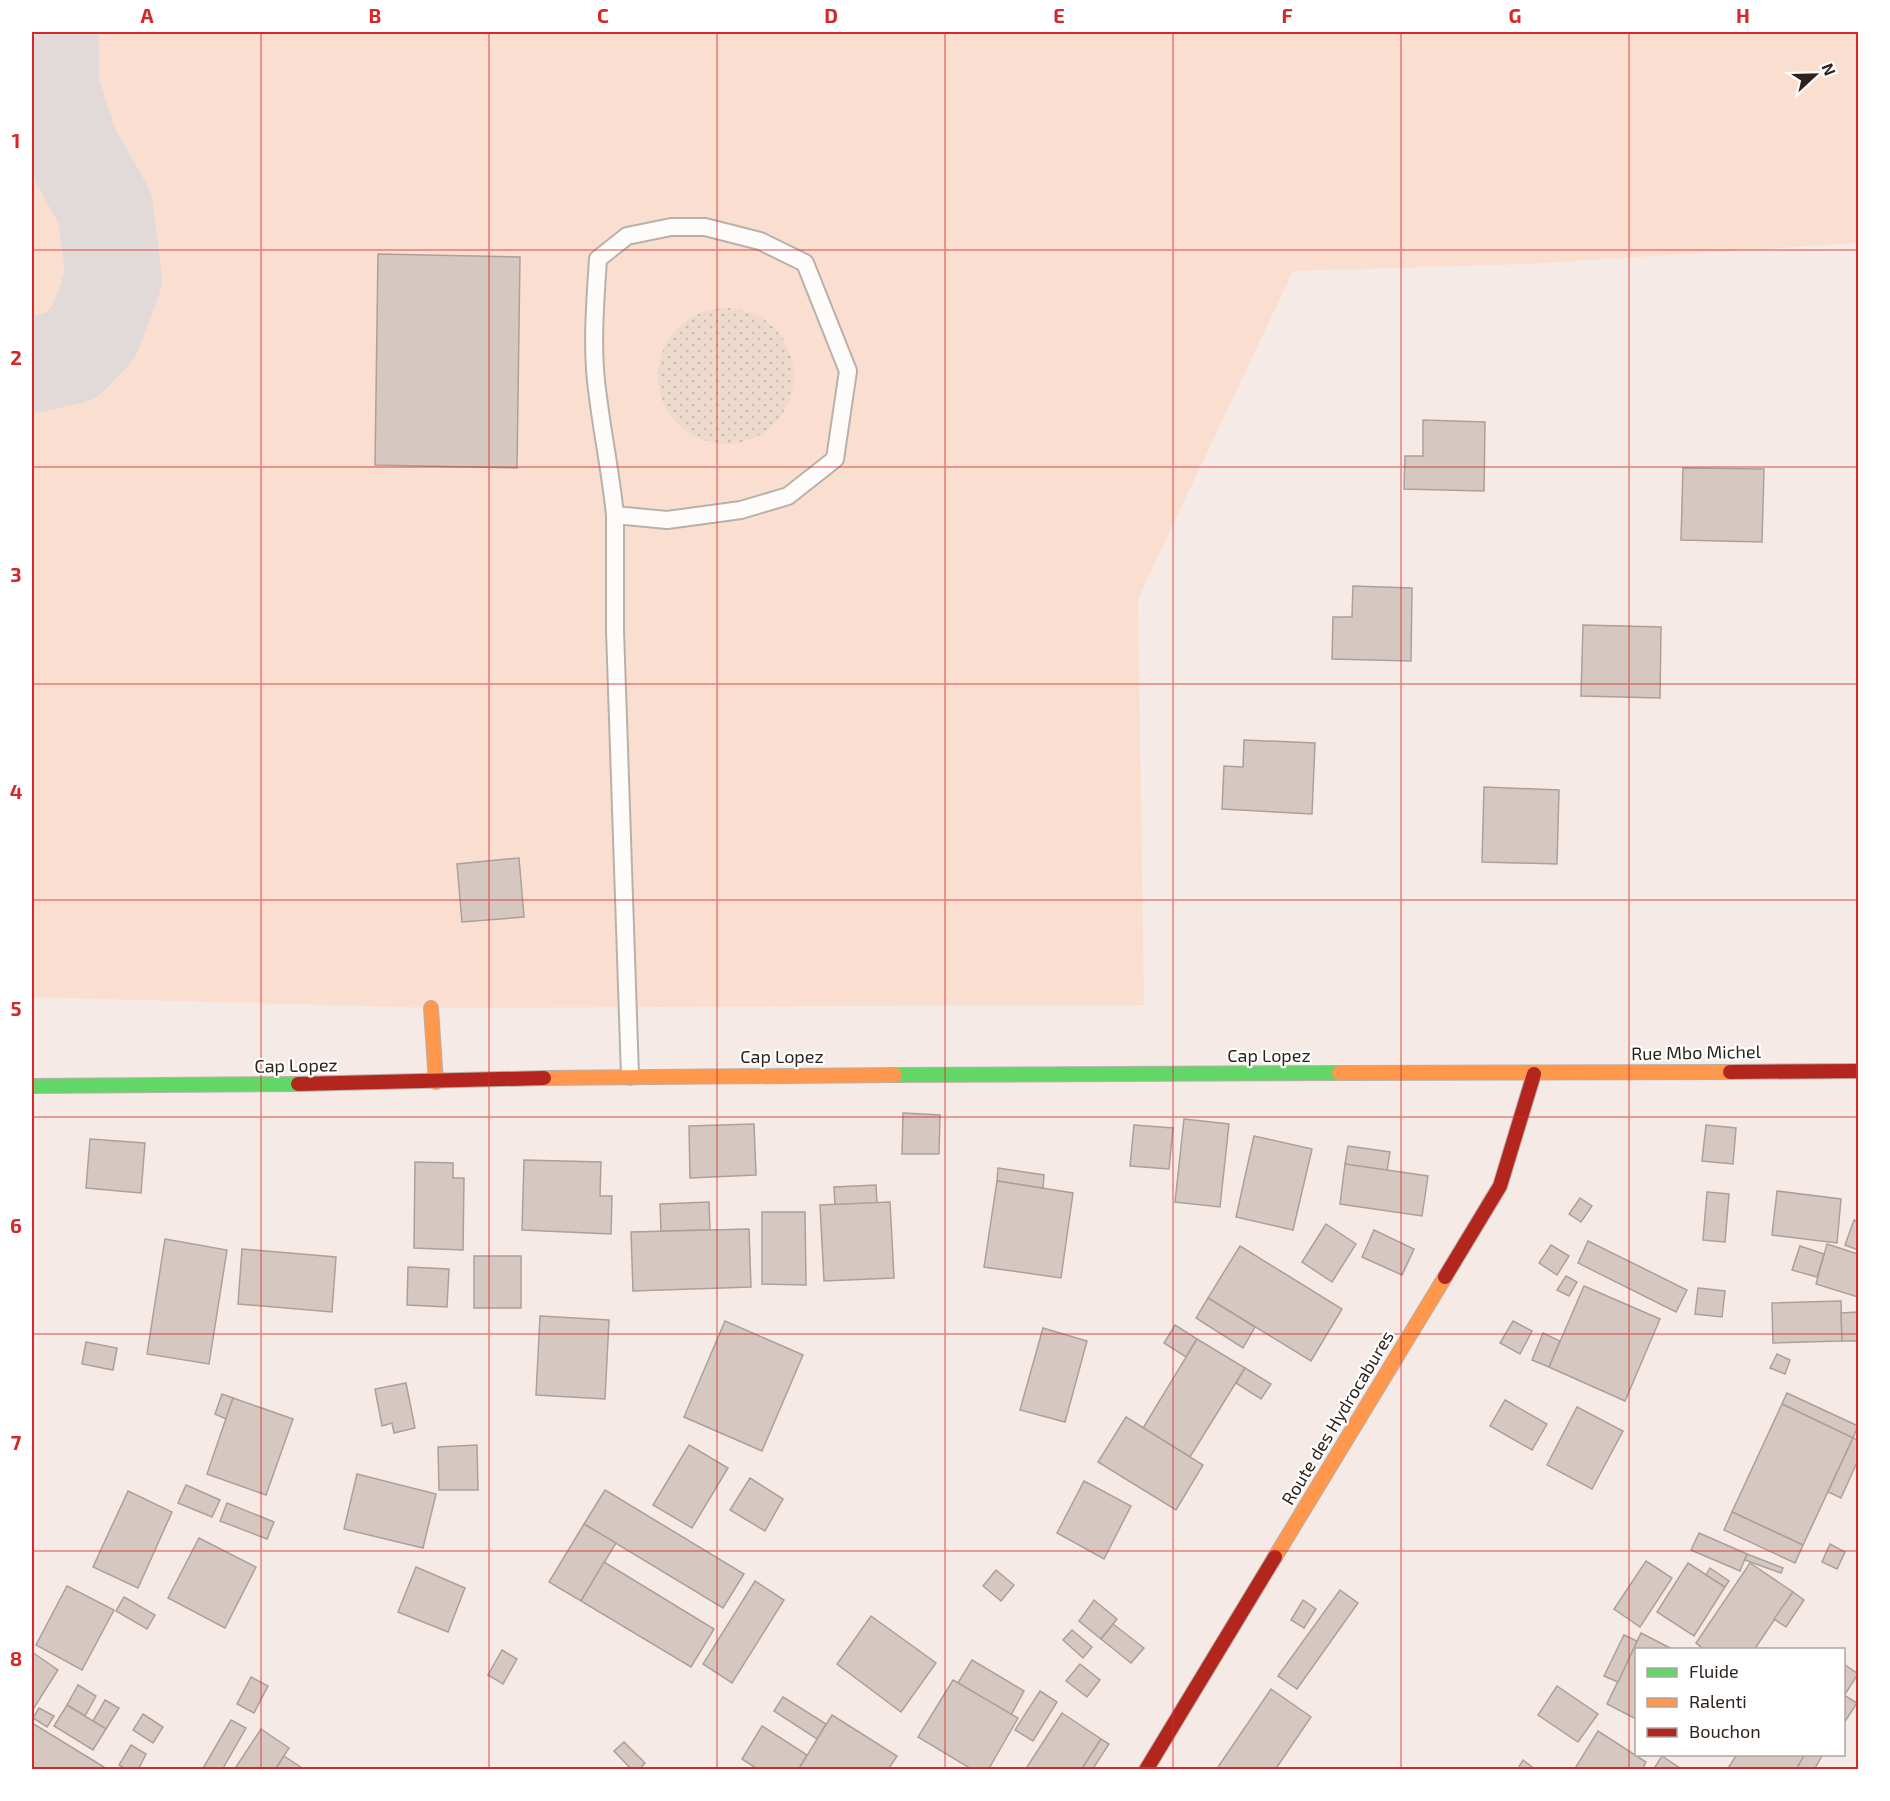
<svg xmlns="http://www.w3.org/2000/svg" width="1890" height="1801" font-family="'Exo 2',sans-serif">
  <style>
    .built { fill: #fadfd1 }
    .grass { fill: url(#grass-dots) }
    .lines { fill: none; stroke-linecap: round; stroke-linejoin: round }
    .taxiway { stroke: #e2dad8; stroke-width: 96 }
    .building { fill: #d6c8c1; stroke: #aba09b; stroke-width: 1.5 }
    .lane-casing { stroke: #bab0aa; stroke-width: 20 }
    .fast-casing { stroke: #bab0aa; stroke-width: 16 }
    .slow-casing { stroke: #bab0aa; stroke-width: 16 }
    .jam-casing { stroke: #bab0aa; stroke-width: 16 }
    .lane { stroke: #fefcfb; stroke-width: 16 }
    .fast { stroke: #63d668; stroke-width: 14 }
    .slow { stroke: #ff974d; stroke-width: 14 }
    .jam { stroke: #b3261e; stroke-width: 14 }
    .grid { fill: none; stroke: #d62828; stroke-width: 1.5; stroke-opacity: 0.55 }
    .labels { text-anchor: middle; stroke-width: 4.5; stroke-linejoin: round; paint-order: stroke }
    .street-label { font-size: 18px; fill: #2e221c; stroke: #fff }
    .neatline { fill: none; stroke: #d62828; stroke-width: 2 }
    .grid-label { font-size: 20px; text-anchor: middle; font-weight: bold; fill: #d62828 }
  </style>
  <defs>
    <pattern id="grass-dots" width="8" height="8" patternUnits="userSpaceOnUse" patternTransform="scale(1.5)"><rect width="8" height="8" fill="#eed9cd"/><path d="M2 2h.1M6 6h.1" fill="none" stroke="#ccbaaf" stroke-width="1.8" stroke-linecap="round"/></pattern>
  </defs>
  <rect width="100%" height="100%" fill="#f5eae5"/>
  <path class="built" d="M32,32H1858V243L1527,264L1293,271L1138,599L1144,1005L431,1008L32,997Z"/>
  <circle class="grass" cx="726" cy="376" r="68"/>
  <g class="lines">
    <path class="taxiway" d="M32,365L71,356L94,332L114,278L105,208L70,146L51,86V32"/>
  </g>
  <g class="building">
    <path d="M378,254L520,257L517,468L375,465Z"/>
    <path d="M1423,420L1485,422L1484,491L1404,489L1405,456H1423Z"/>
    <path d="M1683,468L1764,469L1762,542L1681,540Z"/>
    <path d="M1353,586L1412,588L1411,661L1332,659L1333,617H1352Z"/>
    <path d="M1583,625L1661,627L1660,698L1581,696Z"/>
    <path d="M1244,740L1315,743L1312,814L1222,809L1224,766L1243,767Z"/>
    <path d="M1484,787L1559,790L1557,864L1482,862Z"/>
    <path d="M519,858L524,917L462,922L457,864Z"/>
    <path d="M903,1113L940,1115L939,1154H902Z"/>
    <path d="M1184,1119L1229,1124L1220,1207L1175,1202Z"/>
    <path d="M754,1124L756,1175L690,1178L689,1126Z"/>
    <path d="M1134,1125L1173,1128L1169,1169L1130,1166Z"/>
    <path d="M1706,1125L1736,1128L1733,1164L1702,1161Z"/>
    <path d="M1254,1136L1312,1149L1293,1230L1236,1217Z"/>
    <path d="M90,1139L145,1143L141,1193L86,1188Z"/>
    <path d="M1348,1146L1390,1152L1387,1171L1345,1164Z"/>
    <path d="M524,1160L601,1162L600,1196H612L611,1234L522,1230Z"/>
    <path d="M415,1162L453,1163V1178H464L463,1250L414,1248Z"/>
    <path d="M1345,1164L1428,1176L1422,1216L1340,1204Z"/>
    <path d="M998,1168L1044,1175L1043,1188L997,1181Z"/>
    <path d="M997,1181L1073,1193L1061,1278L984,1267Z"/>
    <path d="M876,1185L877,1203L835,1205L834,1187Z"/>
    <path d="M1777,1191L1841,1199L1837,1243L1772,1235Z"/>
    <path d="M1707,1192L1729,1194L1725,1242L1703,1240Z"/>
    <path d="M1580,1198L1592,1206L1581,1222L1569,1214Z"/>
    <path d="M709,1202L710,1230L661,1231L660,1204Z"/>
    <path d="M890,1202L894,1278L824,1281L820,1205Z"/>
    <path d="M762,1212H805L806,1285L762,1284Z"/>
    <path d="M1854,1220L1858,1222V1250L1845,1245Z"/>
    <path d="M1326,1224L1356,1244L1332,1282L1302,1262Z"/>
    <path d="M749,1229L751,1287L633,1291L631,1232Z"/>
    <path d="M1374,1230L1414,1249L1402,1275L1362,1257Z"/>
    <path d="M165,1239L227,1250L209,1364L147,1354Z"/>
    <path d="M1588,1241L1687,1290L1676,1312L1578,1263Z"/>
    <path d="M1827,1244L1858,1254V1297L1816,1284Z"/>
    <path d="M1551,1245L1569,1256L1557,1275L1539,1263Z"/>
    <path d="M1240,1246L1342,1309L1311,1361L1208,1298Z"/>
    <path d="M1800,1246L1824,1254L1817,1277L1792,1270Z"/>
    <path d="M242,1249L336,1257L332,1312L238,1304Z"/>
    <rect x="474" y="1256" width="47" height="52"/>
    <path d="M408,1267L449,1269L447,1307L407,1305Z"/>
    <path d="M1566,1276L1577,1282L1569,1296L1557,1290Z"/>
    <path d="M1584,1286L1660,1319L1625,1401L1549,1367Z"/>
    <path d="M1698,1288L1725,1291L1722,1317L1695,1314Z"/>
    <path d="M1208,1298L1255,1327L1243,1348L1196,1318Z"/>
    <path d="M1841,1301L1842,1341L1773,1343L1772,1303Z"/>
    <path d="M1858,1312V1341H1842L1841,1313Z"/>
    <path d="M540,1316L609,1320L605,1399L536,1395Z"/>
    <path d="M725,1321L803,1355L762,1451L684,1417Z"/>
    <path d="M1513,1321L1532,1331L1520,1354L1500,1343Z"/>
    <path d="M1175,1325L1197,1339L1186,1357L1164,1343Z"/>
    <path d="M1043,1328L1087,1341L1065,1422L1020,1410Z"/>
    <path d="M1543,1333L1560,1341L1549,1367L1532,1360Z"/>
    <path d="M1197,1339L1245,1368L1190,1457L1143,1428Z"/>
    <path d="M86,1342L117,1348L113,1370L82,1364Z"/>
    <path d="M1777,1354L1790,1360L1785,1374L1770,1368Z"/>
    <path d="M1245,1368L1271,1384L1261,1399L1236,1383Z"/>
    <path d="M406,1383L415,1428L394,1433L392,1423L382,1426L375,1389Z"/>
    <path d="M1787,1393L1858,1426L1853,1438L1782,1404Z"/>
    <path d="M222,1394L233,1398L226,1419L215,1414Z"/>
    <path d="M233,1398L293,1419L266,1495L207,1474Z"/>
    <path d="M1505,1400L1547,1424L1532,1450L1490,1426Z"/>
    <path d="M1782,1404L1853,1438L1803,1545L1732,1512Z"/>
    <path d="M1577,1407L1623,1431L1592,1489L1547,1465Z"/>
    <path d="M1126,1417L1203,1465L1176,1510L1098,1462Z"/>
    <path d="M1853,1438L1858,1440V1460L1841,1498L1828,1492Z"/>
    <path d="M477,1445L478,1490H439L438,1447Z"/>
    <path d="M689,1445L728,1468L692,1528L653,1505Z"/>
    <path d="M357,1474L436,1494L423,1548L344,1529Z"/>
    <path d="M750,1478L783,1499L765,1531L730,1510Z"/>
    <path d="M1084,1481L1131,1506L1104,1559L1057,1533Z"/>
    <path d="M186,1485L220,1500L212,1517L178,1503Z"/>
    <path d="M605,1490L744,1574L723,1608L584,1524Z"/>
    <path d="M128,1491L172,1512L138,1588L93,1567Z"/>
    <path d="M227,1503L274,1522L267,1539L220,1521Z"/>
    <path d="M1732,1512L1803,1545L1795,1563L1724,1530Z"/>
    <path d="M584,1524L616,1543L581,1601L549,1582Z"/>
    <path d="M1699,1533L1747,1554L1740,1571L1691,1550Z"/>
    <path d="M199,1538L256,1567L225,1628L168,1598Z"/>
    <path d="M1830,1544L1845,1552L1837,1569L1822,1562Z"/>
    <path d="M1747,1554L1783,1568L1781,1573L1745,1560Z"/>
    <path d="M1646,1561L1672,1578L1640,1627L1614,1609Z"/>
    <path d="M604,1562L714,1629L691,1667L581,1601Z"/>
    <path d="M1688,1563L1725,1587L1694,1636L1657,1612Z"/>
    <path d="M1750,1563L1793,1592L1754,1650H1705L1696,1643Z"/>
    <path d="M416,1567L465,1588L448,1632L398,1612Z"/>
    <path d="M1710,1568L1729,1581L1725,1587L1706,1575Z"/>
    <path d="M996,1570L1014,1585L1001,1601L983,1586Z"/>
    <path d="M755,1581L784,1600L732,1683L703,1664Z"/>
    <path d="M67,1586L114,1610L82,1670L36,1645Z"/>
    <path d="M1340,1590L1358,1603L1297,1689L1278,1676Z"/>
    <path d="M1793,1592L1804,1600L1786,1627L1774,1619Z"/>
    <path d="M124,1597L155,1615L147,1629L116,1611Z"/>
    <path d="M1094,1600L1117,1619L1101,1639L1079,1621Z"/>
    <path d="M1303,1600L1316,1609L1304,1628L1291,1620Z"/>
    <path d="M871,1616L936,1663L901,1712L837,1664Z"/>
    <path d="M1113,1624L1144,1648L1131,1663L1101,1639Z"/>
    <path d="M1072,1630L1092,1647L1083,1658L1063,1640Z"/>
    <path d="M1641,1633L1674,1650H1636V1719L1607,1704Z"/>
    <path d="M1624,1635L1637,1641L1618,1682L1604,1676Z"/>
    <path d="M502,1650L517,1659L503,1684L488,1675Z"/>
    <path d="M32,1652L58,1670L32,1711Z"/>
    <path d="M972,1660L1024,1691L1011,1715L958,1683Z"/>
    <path d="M1080,1664L1100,1680L1087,1697L1066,1681Z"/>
    <path d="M1844,1664L1858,1674L1844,1696Z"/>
    <path d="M251,1677L268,1686L254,1713L237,1704Z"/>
    <path d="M953,1680L1018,1718L988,1770H973L918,1737Z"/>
    <path d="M78,1685L96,1696L85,1716L67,1705Z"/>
    <path d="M1557,1686L1598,1714L1578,1742L1538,1715Z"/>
    <path d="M1271,1689L1311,1717L1275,1770H1216Z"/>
    <path d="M1040,1691L1057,1702L1033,1741L1015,1730Z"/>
    <path d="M1844,1695L1857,1703L1844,1723Z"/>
    <path d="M783,1697L826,1724L817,1739L774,1711Z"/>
    <path d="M105,1700L119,1708L106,1729L93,1721Z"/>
    <path d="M67,1705L106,1729L93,1750L54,1726Z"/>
    <path d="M39,1708L54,1716L47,1727L33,1718Z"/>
    <path d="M1062,1713L1101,1739L1081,1770H1025Z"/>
    <path d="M143,1714L163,1727L153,1743L133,1730Z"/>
    <path d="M832,1715L897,1756L888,1770H798Z"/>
    <path d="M231,1720L246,1728L222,1770H202Z"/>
    <path d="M32,1723L109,1770H32Z"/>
    <path d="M762,1726L807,1755L798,1770H759L742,1759Z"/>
    <path d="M261,1729L289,1748L275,1770H234Z"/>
    <path d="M1598,1731L1646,1762L1642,1770H1574Z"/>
    <path d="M1101,1739L1109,1744L1092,1770H1081Z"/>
    <path d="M624,1742L645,1763L639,1770H632L614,1751Z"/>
    <path d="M131,1745L146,1754L138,1770H127L119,1765Z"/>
    <path d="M1737,1754H1805L1796,1770H1727Z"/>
    <path d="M1805,1754H1823L1814,1770H1800L1797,1768Z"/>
    <path d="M284,1756L305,1770H275Z"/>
    <path d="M1662,1756L1683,1770H1653Z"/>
    <path d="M1523,1760L1536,1770H1517Z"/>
  </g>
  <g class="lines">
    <defs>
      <path id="lane" d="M615,515C611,475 603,437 598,397C591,352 595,305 598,259L627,236L671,227H705L760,241L805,263L848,371L835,459L788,496L741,510L667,520L615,515V630L630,1076"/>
      <g id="fast">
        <path d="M895,1075L1339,1073"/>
        <path d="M32,1086L298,1084"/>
      </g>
      <g id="slow">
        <path d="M431,1008L436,1082"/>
        <path d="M1339,1073L1730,1072"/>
        <path d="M544,1078L895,1075"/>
        <path d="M1275,1557L1445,1277"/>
      </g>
      <g id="jam">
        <path d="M1730,1072L1858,1071"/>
        <path d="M298,1084L544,1078"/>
        <path d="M1445,1277L1500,1186L1534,1074"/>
        <path d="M1146,1770L1275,1557"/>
      </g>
    </defs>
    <use href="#lane" class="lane-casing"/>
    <use href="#fast" class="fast-casing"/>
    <use href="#slow" class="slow-casing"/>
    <use href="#jam" class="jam-casing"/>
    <use href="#lane" class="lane"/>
    <use href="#fast" class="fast"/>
    <use href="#slow" class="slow"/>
    <use href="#jam" class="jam"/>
  </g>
  <path class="grid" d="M261,32V1770M489,32V1770M717,32V1770M945,32V1770M1173,32V1770M1401,32V1770M1629,32V1770M32,250H1858M32,467H1858M32,684H1858M32,900H1858M32,1117H1858M32,1334H1858M32,1551H1858"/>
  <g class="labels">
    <g class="street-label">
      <text transform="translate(1696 1053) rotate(-1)" y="6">Rue Mbo Michel</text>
      <text x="1269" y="1062">Cap Lopez</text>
      <text x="782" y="1063">Cap Lopez</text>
      <text transform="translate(296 1066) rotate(-1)" y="6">Cap Lopez</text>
      <text transform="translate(1338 1418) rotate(-59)" y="6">Route des Hydrocabures</text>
    </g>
  </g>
  <rect width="1890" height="1801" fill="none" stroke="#ffffff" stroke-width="66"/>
  <rect x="1635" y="1648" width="210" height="108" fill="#ffffff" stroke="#aba7a4" stroke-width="1.5"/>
  <rect x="1647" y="1668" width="30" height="9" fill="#63d668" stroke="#aba7a4" stroke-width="1.5"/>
  <text x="1689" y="1678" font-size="18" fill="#2e221c">Fluide</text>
  <rect x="1647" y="1698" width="30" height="9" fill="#ff974d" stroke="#aba7a4" stroke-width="1.5"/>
  <text x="1689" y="1708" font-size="18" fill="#2e221c">Ralenti</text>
  <rect x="1647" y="1728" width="30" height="9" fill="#b3261e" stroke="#aba7a4" stroke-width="1.5"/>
  <text x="1689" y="1738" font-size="18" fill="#2e221c">Bouchon</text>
  <g transform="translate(1815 75) rotate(68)" stroke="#ffffff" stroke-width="4.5" paint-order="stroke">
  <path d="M0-4.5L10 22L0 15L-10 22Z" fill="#2e221c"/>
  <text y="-9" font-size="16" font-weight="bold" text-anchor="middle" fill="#2e221c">N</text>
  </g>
  <rect x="33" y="33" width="1824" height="1735" class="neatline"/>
  <g class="grid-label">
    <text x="147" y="23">A</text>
    <text x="375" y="23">B</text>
    <text x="603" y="23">C</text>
    <text x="831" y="23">D</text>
    <text x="1059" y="23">E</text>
    <text x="1287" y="23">F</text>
    <text x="1515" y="23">G</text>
    <text x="1743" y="23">H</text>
    <text x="16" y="148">1</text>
    <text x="16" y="365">2</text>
    <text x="16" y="582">3</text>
    <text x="16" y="799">4</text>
    <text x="16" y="1016">5</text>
    <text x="16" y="1233">6</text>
    <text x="16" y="1450">7</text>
    <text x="16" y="1666">8</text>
  </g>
</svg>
